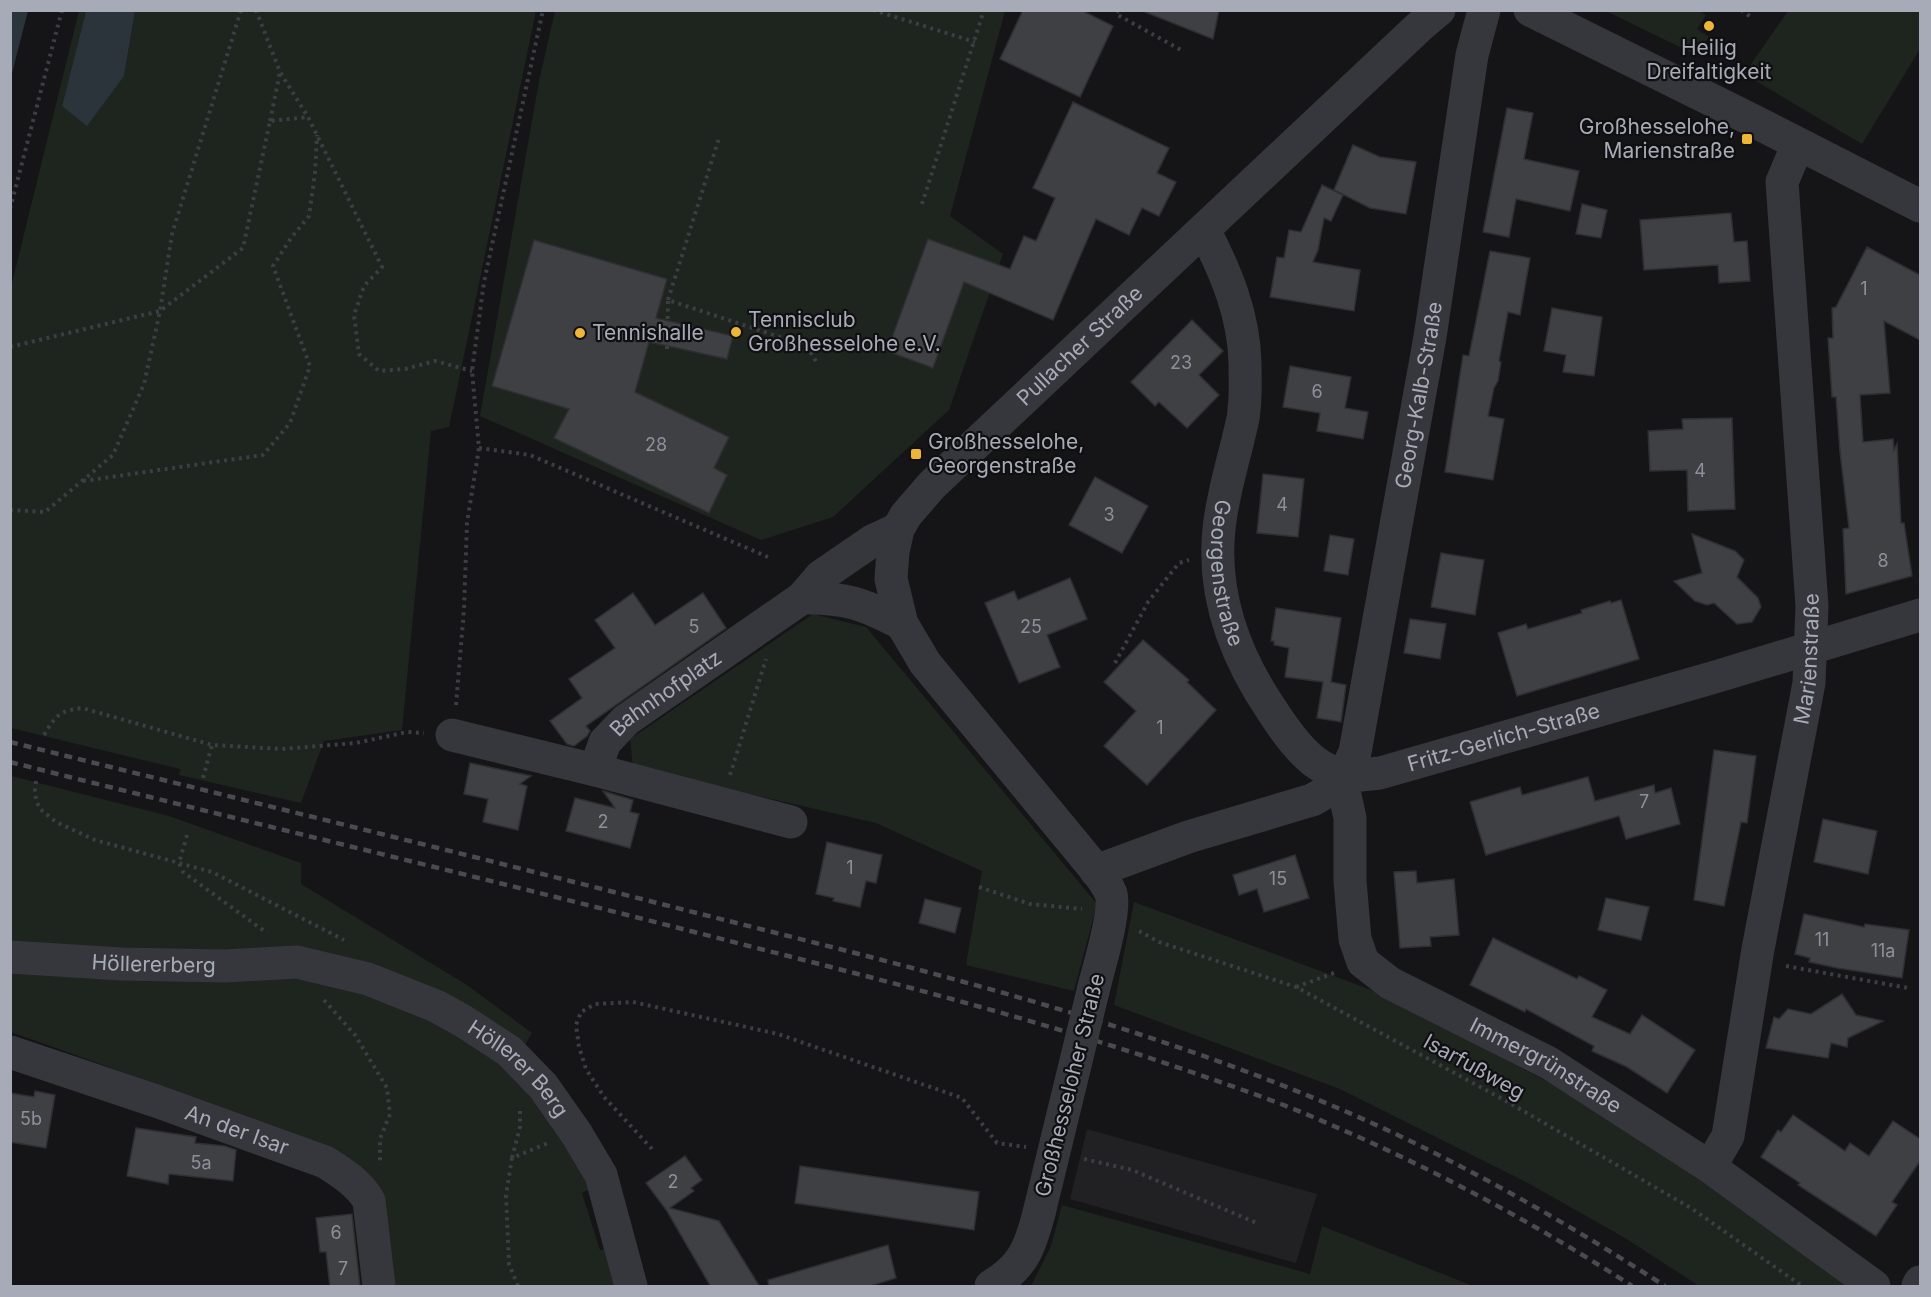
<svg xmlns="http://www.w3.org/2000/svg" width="1931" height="1297" font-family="Inter,sans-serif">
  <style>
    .built { fill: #212124 }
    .green { fill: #1d251e }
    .water { fill: #2b333b }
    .building { fill: #3f4044; stroke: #2f2f33; stroke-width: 1.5 }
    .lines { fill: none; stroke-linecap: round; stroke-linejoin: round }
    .path { stroke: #3c3e43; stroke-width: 4; stroke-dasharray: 3 4.5; stroke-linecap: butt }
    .minor { stroke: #36373c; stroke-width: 33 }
    .rail { stroke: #494b51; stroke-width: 4.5; stroke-dasharray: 8 6; stroke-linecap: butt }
    .minor-bridge { stroke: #36373c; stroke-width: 33 }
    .poi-dot { fill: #efb634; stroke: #101012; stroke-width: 2 }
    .labels { text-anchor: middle; stroke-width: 4.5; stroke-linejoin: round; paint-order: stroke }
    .number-label { font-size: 18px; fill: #8d909a }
    .poi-label { font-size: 21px; fill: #a7abb7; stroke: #101012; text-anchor: start }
    .street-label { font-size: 21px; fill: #a7abb7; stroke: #101012 }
  </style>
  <rect width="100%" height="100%" fill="#151517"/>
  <path class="built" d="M1087,1129L1317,1194L1296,1263L1070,1199Z"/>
  <g class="green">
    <path d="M79,11H86L62,106L124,76L135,11H536L449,427L431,431L402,730L324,741L301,803L179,775L180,769L11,728V287Z"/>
    <path d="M555,11H1005L950,216L1003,254L949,410L833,517L761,540L480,416L539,81Z"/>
    <path d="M1606,11H1699L1706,15L1697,29L1709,37L1694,54Z"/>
    <path d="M1788,11H1920V49L1862,144L1744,74Z"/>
    <path d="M813,614L866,627L1097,904L1074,991L966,965L982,871L876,823L633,767L630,739Z"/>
    <path d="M11,776L169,816L301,863V884L467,985L532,1033L512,1067L535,1093L590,1189L582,1193L600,1250L609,1248L619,1286H389L377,1197L293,1133L11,1032Z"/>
    <path d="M1134,902L1377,992L1569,1093L1710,1180L1851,1286H1699L1625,1238L1528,1183L1340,1089L1114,1005Z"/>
    <path d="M1062,1205L1310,1274L1322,1226L1473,1286H1031L1051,1246Z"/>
  </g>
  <g class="water">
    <path d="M11,10L28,11L11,77L10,11Z"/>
    <path d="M86,11H135L124,76L87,126L62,106Z"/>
  </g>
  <g class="building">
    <path d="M1023,10H1081L1113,26L1080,97L1000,59Z"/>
    <path d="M1145,10H1219L1213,39L1145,12Z"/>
    <path d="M1073,102L1169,148L1157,173L1176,182L1159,216L1142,208L1129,235L1096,219L1053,320L964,282L933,368L887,351L928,239L1010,269L1024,236L1036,241L1055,198L1033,188Z"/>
    <path d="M1507,108L1533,113L1524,159L1579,171L1570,211L1516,199L1509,237L1483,232Z"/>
    <path d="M1353,145L1380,157L1416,162L1406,214L1370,208L1334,190Z"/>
    <path d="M1322,185L1343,195L1331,221L1324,218L1318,250L1313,262L1360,270L1354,311L1270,297L1277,257L1284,258L1289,230L1301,232Z"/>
    <path d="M1582,204L1607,210L1601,238L1576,234Z"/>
    <path d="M1731,213L1734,242L1747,241L1750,281L1719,283L1718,265L1644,270L1640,220Z"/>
    <path d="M534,240L667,279L656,318L733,336L727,359L649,342L635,392L729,437L714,468L727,475L709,513L554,438L569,409L492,386Z"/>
    <path d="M1867,247L1920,275V340L1884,321L1890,393L1860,395L1863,442L1893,439L1894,450L1897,444L1901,523H1904L1912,576L1846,594L1843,529L1849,528L1840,452L1836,397H1832L1828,338H1833L1832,308L1836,307Z"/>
    <path d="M1490,251L1530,258L1520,315L1508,312L1499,361L1501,362L1498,381L1494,388L1488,416L1504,419L1493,480L1445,472L1463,355L1469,356Z"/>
    <path d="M1552,308L1602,317L1594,376L1563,372L1566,355L1544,351Z"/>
    <path d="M1192,320L1223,351L1199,375L1219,395L1187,428L1159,402L1155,406L1131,382Z"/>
    <path d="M1290,366L1351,377L1345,408L1368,412L1363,439L1317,431L1320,413L1283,407Z"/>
    <path d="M1732,418L1735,509L1688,511L1687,470L1650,471L1648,431L1683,429L1682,419Z"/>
    <path d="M1263,474L1304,479L1298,537L1257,533Z"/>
    <path d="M1095,477L1148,506L1122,553L1069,525Z"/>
    <path d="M1692,534L1735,551L1744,560L1737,577L1758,598L1761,607L1752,622L1737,624L1714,603L1707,605L1695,601L1674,581L1702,573Z"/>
    <path d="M1330,535L1354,539L1348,575L1324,571Z"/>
    <path d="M1441,553L1484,560L1475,615L1431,607Z"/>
    <path d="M1070,578L1087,619L1047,635L1060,667L1019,683L985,603L1014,591L1018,600Z"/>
    <path d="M633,593L655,625L703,593L726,628L586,726L590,731L587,736L574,746L567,744L550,721L582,698L569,679L615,648L595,620Z"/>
    <path d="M1621,600L1639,659L1517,696L1498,633L1526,624L1528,629L1582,613L1581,610L1610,601L1611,603Z"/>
    <path d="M1276,608L1341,618L1331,682L1346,685L1341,722L1317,718L1323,682L1285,677L1289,648L1274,645V641H1271Z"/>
    <path d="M1410,619L1446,624L1440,659L1404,653Z"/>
    <path d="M1143,640L1189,680L1187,682L1216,710L1147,785L1104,746L1136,711L1104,682Z"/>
    <path d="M1714,750L1756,756L1747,823L1741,822L1724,906L1694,900Z"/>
    <path d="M470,763L531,776L520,784L527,786L518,830L483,822L488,799L464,794Z"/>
    <path d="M1588,777L1595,801L1654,785L1655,793L1671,788L1680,824L1626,839L1619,816L1486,855L1470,802L1520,787L1522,795Z"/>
    <path d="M603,791L633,800L630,812L639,814L630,848L566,831L575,798L615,808Z"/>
    <path d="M1823,819L1877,831L1868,874L1814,862Z"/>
    <path d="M827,842L882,855L876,883L866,881L860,907L833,901L834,898L816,894Z"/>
    <path d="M1295,855L1309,898L1264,912L1257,889L1239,895L1233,875Z"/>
    <path d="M1416,871L1417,883L1454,879L1459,935L1430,937L1431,946L1400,948L1394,872Z"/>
    <path d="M1606,898L1649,907L1641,940L1598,930Z"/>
    <path d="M925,899L961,908L955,933L919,923Z"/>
    <path d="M1804,914L1864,927L1865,924L1909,930L1902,978L1837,968L1809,962L1810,958L1795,954Z"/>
    <path d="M1493,938L1577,979L1579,976L1607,990L1592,1017L1630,1034L1642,1015L1695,1050L1667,1093L1627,1067L1592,1051L1594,1046L1526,1009L1525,1012L1470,985Z"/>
    <path d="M1842,994L1856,1015L1883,1021L1848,1038L1847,1047L1831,1043L1828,1058L1766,1048L1774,1017L1779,1019L1788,1009L1811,1014Z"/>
    <path d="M35,1091L55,1095L46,1148L10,1142V1093L34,1097Z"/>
    <path d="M1793,1115L1845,1151L1850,1143L1869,1156L1893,1121L1920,1139V1161L1892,1202L1897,1205L1876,1236L1798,1185L1800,1183L1761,1157L1778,1130L1781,1132Z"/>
    <path d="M136,1128L196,1137L195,1143L225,1146L236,1150L233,1181L169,1174L168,1184L127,1176Z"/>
    <path d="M685,1156L702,1180L691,1188L694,1191L670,1208L719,1221L760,1287H711L667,1211L646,1183Z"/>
    <path d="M800,1166L979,1192L974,1230L795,1203Z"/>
    <path d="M352,1214L360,1287H330L326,1252H320L316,1218Z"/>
    <path d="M888,1245L896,1278L867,1287H769L768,1280Z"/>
  </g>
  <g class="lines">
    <g class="path">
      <path d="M256,10L280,72L308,117L382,267L364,286L354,315L359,354L379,371L405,369L435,361L472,371"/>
      <path d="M873,10L975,42"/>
      <path d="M1118,10L1116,14L1181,50"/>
      <path d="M1741,10L1751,17"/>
      <path d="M270,121L280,72"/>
      <path d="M922,204L984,10"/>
      <path d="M10,209L62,10"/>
      <path d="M668,300L719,138"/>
      <path d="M10,347L160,311L243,248L270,121L308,117"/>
      <path d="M667,349L668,300L807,346L817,363"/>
      <path d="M479,448L530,455L768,557"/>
      <path d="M83,481L263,455L290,423L310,366L273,266L291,238L309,216L315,173L317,135"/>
      <path d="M10,510L45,512L113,455L144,384L160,311L172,234L241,10"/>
      <path d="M1115,663L1148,602L1179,563L1189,560"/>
      <path d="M456,705L464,609L467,523L479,448L472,371L484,282L543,10"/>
      <path d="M44,735C56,715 59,711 82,708L212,745L282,749L356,743L407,732L424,733"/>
      <path d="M730,775L766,659"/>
      <path d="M203,778L212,745"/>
      <path d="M36,781L35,791L36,800L40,809L56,822L95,840L212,872L344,940"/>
      <path d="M187,835L179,863L183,872L267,933"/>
      <path d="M979,887L1030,904L1082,909"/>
      <path d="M1139,931L1159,942L1296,987L1506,1101L1691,1208L1802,1286"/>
      <path d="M1786,966L1908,988"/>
      <path d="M1296,987L1334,973"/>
      <path d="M324,1000L355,1035L387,1088L390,1114L380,1139V1165"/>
      <path d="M652,1149L604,1097L586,1069L579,1047L576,1025L581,1012L595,1004L633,1002L778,1034L962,1098L997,1143L1026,1147"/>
      <path d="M512,1158L520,1127V1108"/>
      <path d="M1084,1159L1132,1170L1259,1224"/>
      <path d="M518,1286L509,1264L506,1195L512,1158L548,1143"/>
    </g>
    <g class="minor">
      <path d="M1530,10L1748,118L1920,206"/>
      <path id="s1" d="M1204,230C1226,272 1244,315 1245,363C1245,378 1246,394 1244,409C1244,419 1240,430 1238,440C1231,469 1222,498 1219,529C1212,595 1236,658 1273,712C1284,729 1295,745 1310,758C1318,766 1331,771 1341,777"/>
      <path d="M802,598C845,597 864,604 902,624"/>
      <path d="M452,735L595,770L791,822"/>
      <path id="s2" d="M595,770L605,742L626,720L802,598L821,576L872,541L898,529"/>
      <path id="s3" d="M1341,777L1350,818V881L1355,939L1363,962L1390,983L1549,1063L1710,1167L1874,1286"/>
      <path id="s4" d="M1341,777L1380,773L1715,677L1920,615"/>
      <path id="s5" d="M1096,871L1188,837L1312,800C1333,790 1346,774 1355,752L1430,337L1472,55L1484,10"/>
      <path id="s6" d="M10,957L121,964L224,966L297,962L368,979L436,1006L463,1021L509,1051L543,1086L576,1133L601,1175L631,1286"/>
      <path id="s7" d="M1095,983C1100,964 1116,910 1111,894C1105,878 1091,865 1081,852L925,663L902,624L891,579L893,552L898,529L906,515L932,485L1420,26L1439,10"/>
      <path id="s8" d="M10,1052L156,1101L325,1162C341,1172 360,1184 369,1201L379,1286"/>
      <path id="s9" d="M1710,1167L1728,1136L1758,949L1809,683L1812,606L1782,182L1798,144"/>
      <path d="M991,1286C1023,1267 1030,1248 1039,1213"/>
      <path d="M1918,1286L1920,1282"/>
    </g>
    <g class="rail">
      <path d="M10,742C235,798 461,853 685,910C903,965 1125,1018 1333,1106C1449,1155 1559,1218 1665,1286"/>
      <path d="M10,762C255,824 501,882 745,945C898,984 1051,1023 1200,1075C1243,1090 1287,1105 1329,1124C1434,1169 1536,1224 1632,1286"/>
    </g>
    <path class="minor-bridge" d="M1039,1213L1095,983"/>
  </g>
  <g class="poi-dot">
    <circle cx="1709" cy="26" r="6"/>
    <rect x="1741" y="133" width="12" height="12" rx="3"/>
    <circle cx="736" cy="332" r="6"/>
    <circle cx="580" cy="333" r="6"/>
    <rect x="910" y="448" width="12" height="12" rx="3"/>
  </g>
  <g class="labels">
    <g class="number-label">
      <text x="1864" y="295">1</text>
      <text x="1181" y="369">23</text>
      <text x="1317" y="398">6</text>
      <text x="656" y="451">28</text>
      <text x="1700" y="477">4</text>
      <text x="1282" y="511">4</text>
      <text x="1109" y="521">3</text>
      <text x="1883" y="567">8</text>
      <text x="694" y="633">5</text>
      <text x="1031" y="633">25</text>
      <text x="1160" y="734">1</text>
      <text x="1644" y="808">7</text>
      <text x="603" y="828">2</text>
      <text x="850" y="874">1</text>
      <text x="1278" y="885">15</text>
      <text x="1822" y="946">11</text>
      <text x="1883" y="957">11a</text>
      <text x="31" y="1125">5b</text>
      <text x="201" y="1169">5a</text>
      <text x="673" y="1188">2</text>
      <text x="336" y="1239">6</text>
      <text x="343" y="1275">7</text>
    </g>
    <g class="poi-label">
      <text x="1709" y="55" text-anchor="middle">Heilig<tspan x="1709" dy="24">Dreifaltigkeit</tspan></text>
      <text x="1735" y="134" text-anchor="end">Großhesselohe,<tspan x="1735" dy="24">Marienstraße</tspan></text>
      <text x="748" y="327">Tennisclub<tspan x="748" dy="24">Großhesselohe e.V.</tspan></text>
      <text x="592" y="340">Tennishalle</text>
      <text x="928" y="449">Großhesselohe,<tspan x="928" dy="24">Georgenstraße</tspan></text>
    </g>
    <g class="street-label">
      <text dy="7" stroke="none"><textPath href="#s7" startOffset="789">Pullacher Straße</textPath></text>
      <text dy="7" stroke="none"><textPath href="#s5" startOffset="656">Georg-Kalb-Straße</textPath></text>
      <text dy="7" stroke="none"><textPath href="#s1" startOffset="354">Georgenstraße</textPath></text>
      <text dy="7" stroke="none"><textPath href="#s9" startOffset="520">Marienstraße</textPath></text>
      <text dy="7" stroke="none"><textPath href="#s2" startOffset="108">Bahnhofplatz</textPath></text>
      <text dy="7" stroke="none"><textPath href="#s4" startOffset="168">Fritz-Gerlich-Straße</textPath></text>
      <text dy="7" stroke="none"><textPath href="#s6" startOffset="144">Höllererberg</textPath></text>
      <text dy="7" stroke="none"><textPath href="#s3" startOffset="398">Immergrünstraße</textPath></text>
      <text transform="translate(1474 1067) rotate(29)" y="7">Isarfußweg</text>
      <text dy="7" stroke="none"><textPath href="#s6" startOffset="538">Höllerer Berg</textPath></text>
      <text transform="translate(1070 1085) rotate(-76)" y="7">Großhesseloher Straße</text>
      <text dy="7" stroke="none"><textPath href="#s8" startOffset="240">An der Isar</textPath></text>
    </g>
  </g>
  <rect width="1931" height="1297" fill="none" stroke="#a7abb7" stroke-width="24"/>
</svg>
